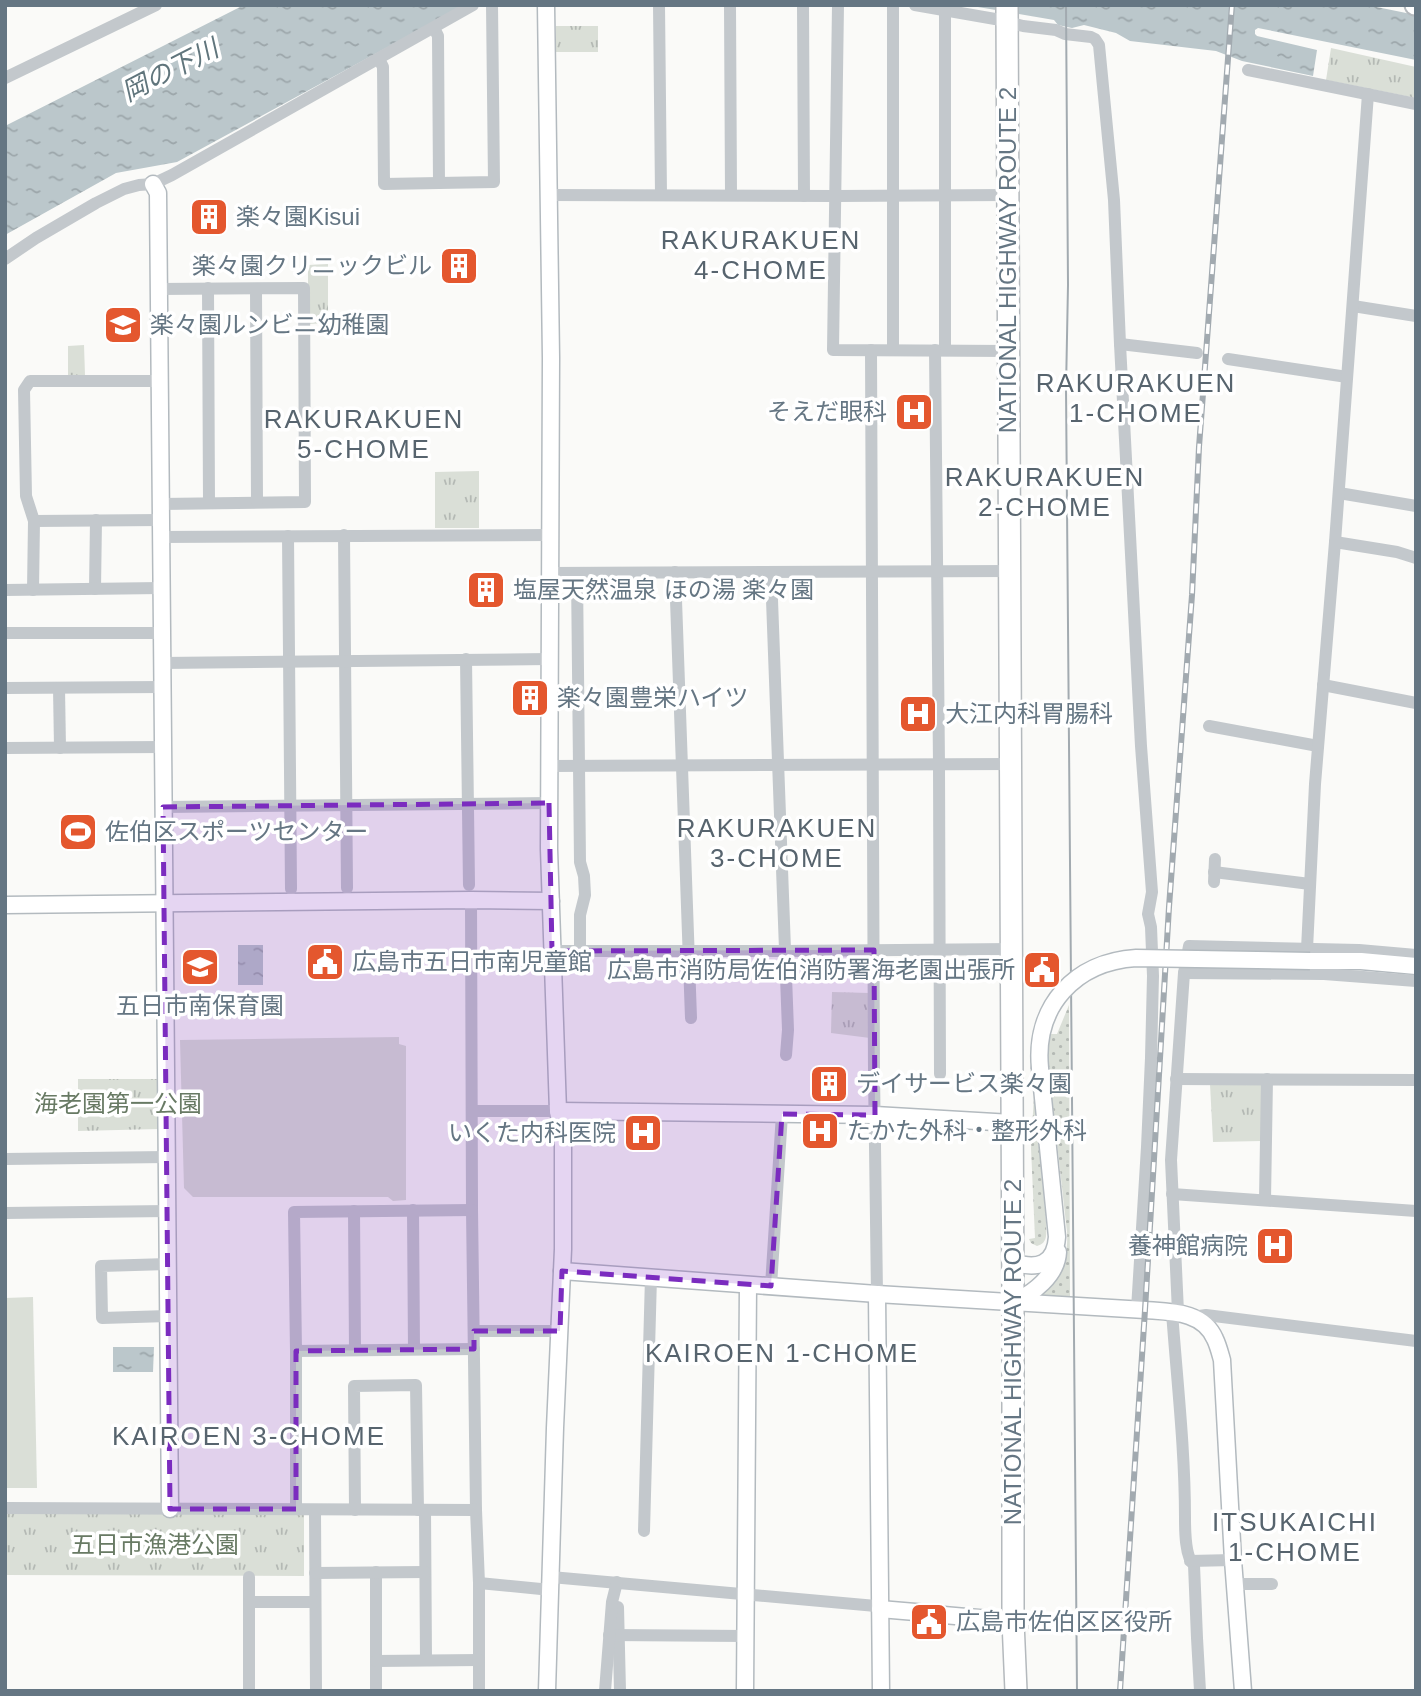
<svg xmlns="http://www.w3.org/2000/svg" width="1421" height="1696" font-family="Arial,'Noto Sans JP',sans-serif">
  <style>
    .grass { fill: url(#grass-dots) }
    .park { fill: url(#park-tufts) }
    .garden { fill: #dadfd7 }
    .water { fill: url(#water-ripples) }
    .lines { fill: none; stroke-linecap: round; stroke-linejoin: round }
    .secondary-casing { stroke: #b3babf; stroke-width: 19 }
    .primary-casing { stroke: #b5babe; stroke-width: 23 }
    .highway-casing { stroke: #b4b9bd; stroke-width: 24 }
    .street { stroke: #c3c8cc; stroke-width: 12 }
    .secondary { stroke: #fff; stroke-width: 16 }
    .primary { stroke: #fff; stroke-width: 19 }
    .highway { stroke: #fff; stroke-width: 21 }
    .tram { stroke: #a2aab0; stroke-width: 2 }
    .rail-casing { stroke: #a2aab0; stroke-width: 6 }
    .rail { stroke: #fff; stroke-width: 3.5; stroke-dasharray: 10; stroke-linecap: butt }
    .secondary-bridge-casing { stroke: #b3babf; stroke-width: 19; stroke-linecap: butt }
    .secondary-bridge { stroke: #fff; stroke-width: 16 }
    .marked { fill: #7b2cbf; fill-opacity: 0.2; stroke: #7b2cbf; stroke-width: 5; stroke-dasharray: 14 9; stroke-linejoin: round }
    .labels { text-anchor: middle; stroke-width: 7; stroke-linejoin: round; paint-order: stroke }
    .poi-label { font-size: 24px; fill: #657683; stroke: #fff; text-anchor: start }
    .street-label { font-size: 24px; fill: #657683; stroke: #fff }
    .park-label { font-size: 24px; fill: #687a64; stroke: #fff }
    .water-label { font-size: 26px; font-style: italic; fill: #60757c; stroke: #fff }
    .neighbourhood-label { font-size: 26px; letter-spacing: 2px; fill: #57646e; stroke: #fff }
  </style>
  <defs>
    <pattern id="grass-dots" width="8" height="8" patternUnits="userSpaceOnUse" patternTransform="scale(1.75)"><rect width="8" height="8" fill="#dadfd7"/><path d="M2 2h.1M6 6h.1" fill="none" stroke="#b4b9b4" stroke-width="1.8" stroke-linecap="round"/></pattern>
    <pattern id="park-tufts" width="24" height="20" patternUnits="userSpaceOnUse" patternTransform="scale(1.75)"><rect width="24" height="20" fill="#dadfd7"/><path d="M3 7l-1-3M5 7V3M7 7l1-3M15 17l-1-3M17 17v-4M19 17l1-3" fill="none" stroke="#b4b9b4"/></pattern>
    <pattern id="water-ripples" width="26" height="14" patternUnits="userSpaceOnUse" patternTransform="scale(1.75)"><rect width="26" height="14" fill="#bbc7cb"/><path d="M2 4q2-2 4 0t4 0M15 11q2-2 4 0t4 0" fill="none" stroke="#9ca6aa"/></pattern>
  </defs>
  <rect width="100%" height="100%" fill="#fafaf8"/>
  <g class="grass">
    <path d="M1069,1005L1070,1298L1038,1297C1057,1273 1069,1264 1067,1232L1047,1054L1050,1034H1057Z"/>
    <path d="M1034,1095L1046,1221C1046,1232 1049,1243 1037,1246L1031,1243L1029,1239L1035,1238L1031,1148Z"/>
  </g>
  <g class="park">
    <rect x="556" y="26" width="42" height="26"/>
    <path d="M1331,48L1416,67V98L1326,80Z"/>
    <path d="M328,264V323L308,324V265Z"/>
    <path d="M84,345L85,375L68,376V346Z"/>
    <path d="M479,471V528H435V472Z"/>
    <path d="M832,992L869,993L870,1038L831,1033Z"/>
    <path d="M78,1079H158L159,1129L78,1131Z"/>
    <path d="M1210,1084H1263L1262,1141L1213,1142Z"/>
    <path d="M5,1513L304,1514V1576L5,1575Z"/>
  </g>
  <g class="garden">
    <path d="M399,1037V1044L406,1046V1200L393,1201L388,1197H193L184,1188L180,1040Z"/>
    <path d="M33,1297L37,1488H5V1298Z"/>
  </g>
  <g class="water">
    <path d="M244,5H465L177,162L116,173L5,235V126Z"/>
    <path d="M966,5H1367L1416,15V60L1258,28L1255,30V34L1257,36L1317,50L1313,76L1242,61L1216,51L1130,41L1116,33L1084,25L1072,28L1058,25L1054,20Z"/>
    <rect x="238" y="945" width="25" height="40"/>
    <path d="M113,1347H154L153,1372H113Z"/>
  </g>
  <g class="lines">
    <defs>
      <g id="secondary">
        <path d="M546,5L551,358L549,849L558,1111L563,1134V1249L555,1428L547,1691"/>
        <path d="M153,184L158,193L170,1509"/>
        <path d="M5,905L471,900L551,901"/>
        <path d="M1310,961H1361L1416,966"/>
        <path d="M558,1111L875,1115L1012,1123"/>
        <path d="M1013,1262C1037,1270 1055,1265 1057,1237L1040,1068"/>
        <path d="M562,1271L877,1294L1145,1310C1171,1312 1203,1311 1215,1339C1218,1345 1220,1353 1222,1360L1233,1560L1243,1691"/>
        <path d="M877,1294L881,1691"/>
        <path d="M1013,1302C1033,1294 1057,1275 1058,1252"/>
        <path d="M880,1609L927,1613"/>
        <path d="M932,1614L1013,1621"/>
        <path d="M745,1691L748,1285"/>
      </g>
      <path id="primary" d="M1415,5H1416"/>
      <path id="highway" d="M1007,5L1013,1302V1621L1016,1691"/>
    </defs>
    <use href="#secondary" class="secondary-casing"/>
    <use href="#primary" class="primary-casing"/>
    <use href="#highway" class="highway-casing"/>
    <g class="street">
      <path d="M659,5L661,195"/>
      <path d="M730,5L731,195"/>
      <path d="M803,5L804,196"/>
      <path d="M838,5L833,350L1008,351"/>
      <path d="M915,5L995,19L1023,26L1056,30L1065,34L1091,37L1095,39L1099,45L1114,200L1120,344L1141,746L1152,892L1148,914L1151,927L1153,976L1151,1058L1147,1147L1137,1309"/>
      <path d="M945,10V350"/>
      <path d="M434,28L438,36L439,183"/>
      <path d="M379,59L383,67L384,184L494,182L492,5"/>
      <path d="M1248,70L1416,104"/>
      <path d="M5,78L156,5"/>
      <path d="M549,195L836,196L1007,195"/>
      <path d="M5,259L36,238L96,203L124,189L139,185L153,184L172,175L473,5"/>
      <path d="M208,288L209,503"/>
      <path d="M159,289L304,288L305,502L161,504"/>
      <path d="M256,289L257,502"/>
      <path d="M1353,306L1416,316"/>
      <path d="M1120,344L1197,353"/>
      <path d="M871,350L874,1073L877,1294"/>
      <path d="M893,350V5"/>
      <path d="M935,350L939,765L940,1074"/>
      <path d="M1228,359L1347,377"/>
      <path d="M1339,493L1416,506"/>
      <path d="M34,521L161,520"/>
      <path d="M344,535L347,888"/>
      <path d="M288,536L291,889"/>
      <path d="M161,537L549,535"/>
      <path d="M1335,542L1397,552L1416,558"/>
      <path d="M675,572L691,1018"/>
      <path d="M549,573L1009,571"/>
      <path d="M771,573L788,1030L786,1055"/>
      <path d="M577,574L580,862L584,876L585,895L580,915V951"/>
      <path d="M95,589L96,520"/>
      <path d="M5,590L161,588"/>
      <path d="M33,590L34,521L26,496L24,390L30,381H159"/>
      <path d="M5,633H162"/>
      <path d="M466,659L469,885"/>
      <path d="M162,663L549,659"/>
      <path d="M1323,685L1416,703"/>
      <path d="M5,688L162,687"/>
      <path d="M59,688L60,748"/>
      <path d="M1209,726L1318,746"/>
      <path d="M5,748L162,747"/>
      <path d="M550,766L1011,764"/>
      <path d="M163,807L549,803"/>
      <path d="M1214,872L1310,884"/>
      <path d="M1214,882L1215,859"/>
      <path d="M471,900L472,1210L476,1510L479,1583V1691"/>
      <path d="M1307,949L1315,784L1335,542L1368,94"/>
      <path d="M552,951H785L1012,949"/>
      <path d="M1184,973L1324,974L1416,981"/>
      <path d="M1176,1079L1416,1080"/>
      <path d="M472,1111H558"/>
      <path d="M5,1159L166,1157"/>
      <path d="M1172,1194L1416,1211"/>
      <path d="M1265,1200L1267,1079"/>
      <path d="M413,1210L414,1349"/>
      <path d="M472,1210L294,1212L296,1351L474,1349"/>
      <path d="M354,1211L355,1350"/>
      <path d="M5,1213L167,1211"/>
      <path d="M168,1264L101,1266L102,1318L168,1316"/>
      <path d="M771,1286L782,1114"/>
      <path d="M1172,1312C1177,1381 1185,1449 1185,1518C1185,1530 1185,1557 1194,1565L1197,1638L1200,1691"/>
      <path d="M1178,1312L1171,1160L1184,973L1189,946L1359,950L1416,955"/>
      <path d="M1193,1317L1206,1315L1416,1341"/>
      <path d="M474,1331H560"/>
      <path d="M296,1351V1509"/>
      <path d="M5,1508L476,1510"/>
      <path d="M315,1510L316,1691"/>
      <path d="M355,1510L354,1386L416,1385L418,1510"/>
      <path d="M425,1510L426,1660"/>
      <path d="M644,1531L651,1277"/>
      <path d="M1190,1561L1233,1560"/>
      <path d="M376,1572V1691"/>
      <path d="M315,1573L425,1572"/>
      <path d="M249,1577V1691"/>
      <path d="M551,1577L876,1606L880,1609"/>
      <path d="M479,1583L551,1590"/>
      <path d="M1236,1584H1272"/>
      <path d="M249,1602H315"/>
      <path d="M618,1607L620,1691"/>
      <path d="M1013,1621L1058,1626L1067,1628"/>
      <path d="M609,1635L745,1636"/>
      <path d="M376,1661L479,1660"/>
      <path d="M605,1691L612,1602L617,1582"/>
    </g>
    <use href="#secondary" class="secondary"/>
    <use href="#primary" class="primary"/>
    <use href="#highway" class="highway"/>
    <path class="tram" d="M1066,5L1068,285L1066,389L1077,1691"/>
    <defs>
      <path id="rail" d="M1120,1691L1145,1310L1169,907L1192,595L1199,447L1232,5"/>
    </defs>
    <use href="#rail" class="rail-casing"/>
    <use href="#rail" class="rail"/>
    <defs>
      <path id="secondary-bridge" d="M1040,1068C1034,1006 1075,962 1136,958L1310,961"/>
    </defs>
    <use href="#secondary-bridge" class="secondary-bridge-casing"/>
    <use href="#secondary-bridge" class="secondary-bridge"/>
  </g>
  <path class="marked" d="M549,803L552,951L874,950L875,1115L782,1114L771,1286L562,1271L560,1331H474V1349L296,1351V1509H170L163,807Z"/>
  <defs>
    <symbol id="building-square" viewBox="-11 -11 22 22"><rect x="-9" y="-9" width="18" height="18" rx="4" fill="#e4572e" stroke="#fff"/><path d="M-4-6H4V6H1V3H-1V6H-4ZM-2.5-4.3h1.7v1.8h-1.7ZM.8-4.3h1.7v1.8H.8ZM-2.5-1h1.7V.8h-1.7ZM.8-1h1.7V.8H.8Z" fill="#fff"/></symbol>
    <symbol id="school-square" viewBox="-11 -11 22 22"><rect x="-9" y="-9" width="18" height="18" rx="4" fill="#e4572e" stroke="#fff"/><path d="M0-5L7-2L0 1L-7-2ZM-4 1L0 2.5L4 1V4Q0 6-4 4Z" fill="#fff"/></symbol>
    <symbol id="hospital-square" viewBox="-11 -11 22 22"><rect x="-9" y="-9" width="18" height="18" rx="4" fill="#e4572e" stroke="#fff"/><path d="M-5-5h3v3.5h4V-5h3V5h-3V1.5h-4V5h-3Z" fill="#fff"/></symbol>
    <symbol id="stadium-square" viewBox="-11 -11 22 22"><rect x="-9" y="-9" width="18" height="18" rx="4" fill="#e4572e" stroke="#fff"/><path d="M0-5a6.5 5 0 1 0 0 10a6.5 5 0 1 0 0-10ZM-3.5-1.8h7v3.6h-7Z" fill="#fff"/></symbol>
    <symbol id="civic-square" viewBox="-11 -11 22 22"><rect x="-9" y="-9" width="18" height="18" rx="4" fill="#e4572e" stroke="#fff"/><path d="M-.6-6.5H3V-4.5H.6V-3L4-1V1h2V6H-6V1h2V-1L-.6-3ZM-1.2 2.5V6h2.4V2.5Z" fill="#fff"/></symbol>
  </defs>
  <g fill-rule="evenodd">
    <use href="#building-square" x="187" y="195" width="44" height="44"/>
    <use href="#building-square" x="437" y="244" width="44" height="44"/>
    <use href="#school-square" x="101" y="303" width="44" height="44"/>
    <use href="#hospital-square" x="892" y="390" width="44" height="44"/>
    <use href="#building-square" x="464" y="568" width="44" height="44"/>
    <use href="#building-square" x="508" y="676" width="44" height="44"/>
    <use href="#hospital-square" x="896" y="692" width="44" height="44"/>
    <use href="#stadium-square" x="56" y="810" width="44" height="44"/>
    <use href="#civic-square" x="303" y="940" width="44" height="44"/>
    <use href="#school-square" x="178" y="945" width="44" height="44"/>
    <use href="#civic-square" x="1020" y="948" width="44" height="44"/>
    <use href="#building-square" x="807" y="1062" width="44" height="44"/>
    <use href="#hospital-square" x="798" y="1109" width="44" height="44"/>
    <use href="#hospital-square" x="621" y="1111" width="44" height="44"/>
    <use href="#hospital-square" x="1253" y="1224" width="44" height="44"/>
    <use href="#civic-square" x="907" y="1600" width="44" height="44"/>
  </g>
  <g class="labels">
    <g class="poi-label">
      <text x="236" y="225">楽々園Kisui</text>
      <text x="432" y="274" text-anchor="end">楽々園クリニックビル</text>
      <text x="150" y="333">楽々園ルンビニ幼稚園</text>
      <text x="887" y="420" text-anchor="end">そえだ眼科</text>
      <text x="513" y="598">塩屋天然温泉 ほの湯 楽々園</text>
      <text x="557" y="706">楽々園豊栄ハイツ</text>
      <text x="945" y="722">大江内科胃腸科</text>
      <text x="105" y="840">佐伯区スポーツセンター</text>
      <text x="352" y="970">広島市五日市南児童館</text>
      <text x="1015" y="978" text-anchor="end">広島市消防局佐伯消防署海老園出張所</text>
      <text x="200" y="1014" text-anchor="middle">五日市南保育園</text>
      <text x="856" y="1092">デイサービス楽々園</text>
      <text x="847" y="1139">たかた外科・整形外科</text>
      <text x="616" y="1141" text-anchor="end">いくた内科医院</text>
      <text x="1248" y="1254" text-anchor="end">養神館病院</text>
      <text x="956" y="1630">広島市佐伯区区役所</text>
    </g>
    <g class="street-label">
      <text transform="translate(1008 260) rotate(-90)" y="8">NATIONAL HIGHWAY ROUTE 2</text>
      <text transform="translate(1013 1352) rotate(-90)" y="8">NATIONAL HIGHWAY ROUTE 2</text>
    </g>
    <g class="park-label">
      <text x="118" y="1112">海老園第一公園</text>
      <text x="155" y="1553">五日市漁港公園</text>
    </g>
    <g class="water-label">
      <text transform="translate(170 70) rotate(-27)" y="9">岡の下川</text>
    </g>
    <g class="neighbourhood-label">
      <text x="761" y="249">RAKURAKUEN<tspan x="761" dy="30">4-CHOME</tspan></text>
      <text x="1136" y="392">RAKURAKUEN<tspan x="1136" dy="30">1-CHOME</tspan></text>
      <text x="364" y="428">RAKURAKUEN<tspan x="364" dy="30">5-CHOME</tspan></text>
      <text x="1045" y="486">RAKURAKUEN<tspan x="1045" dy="30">2-CHOME</tspan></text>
      <text x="777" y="837">RAKURAKUEN<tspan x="777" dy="30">3-CHOME</tspan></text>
      <text x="782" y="1362">KAIROEN 1-CHOME</text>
      <text x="249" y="1445">KAIROEN 3-CHOME</text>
      <text x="1295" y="1531">ITSUKAICHI<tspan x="1295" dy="30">1-CHOME</tspan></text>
    </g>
  </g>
  <rect width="1421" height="1696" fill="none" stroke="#657683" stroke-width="14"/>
</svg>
